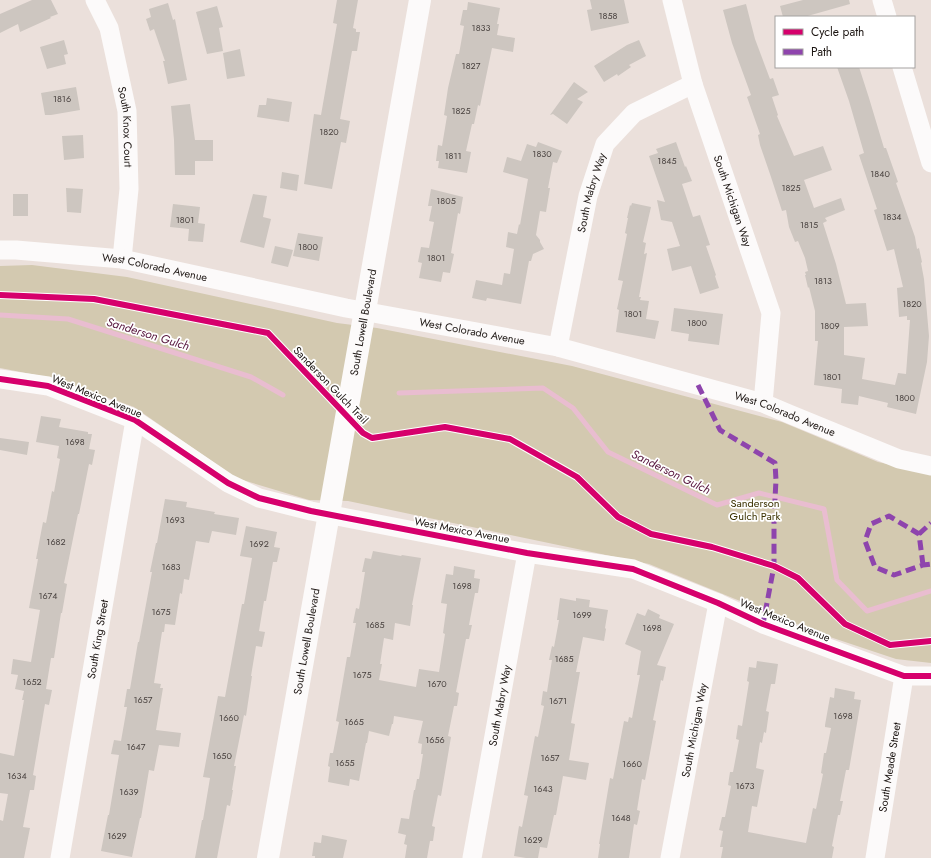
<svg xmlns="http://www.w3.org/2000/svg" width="931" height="858" font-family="Jost,sans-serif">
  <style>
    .green { fill: #d3c9b0 }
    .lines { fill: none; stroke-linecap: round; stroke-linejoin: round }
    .stream { stroke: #e9bdd0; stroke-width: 5 }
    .building { fill: #cdc6c0 }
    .street { stroke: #fcfafa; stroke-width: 19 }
    .secondary { stroke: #fcfafa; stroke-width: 22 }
    .quiet { stroke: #8e44ad; stroke-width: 5; stroke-dasharray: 10 5; stroke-linecap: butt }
    .cycleway-casing { stroke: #fff; stroke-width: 8 }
    .cycleway { stroke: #d6006c; stroke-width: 6 }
    .labels { text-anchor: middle; stroke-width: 3.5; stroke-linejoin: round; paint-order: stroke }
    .number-label { font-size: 9px; fill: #48413e }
    .street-label { font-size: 11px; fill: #1c1512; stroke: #fff }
    .park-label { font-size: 11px; fill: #3c3302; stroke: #fff }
    .water-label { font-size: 12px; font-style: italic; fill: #57153d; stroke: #fff }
  </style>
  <rect width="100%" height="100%" fill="#ebe0db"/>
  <path class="green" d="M32,265L127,277L337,323L377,328L572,366L782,422L878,462L931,474V663L896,659L821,634L649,564L348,501L309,500L236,478L134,407L52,378L0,368V266Z"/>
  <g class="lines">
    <g class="stream">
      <path d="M0,315L68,319L251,377L283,395"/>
      <path d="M399,393L543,388L573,408L608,452L717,505L759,493L824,509L837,580L867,611L931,591"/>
    </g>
  </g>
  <g class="building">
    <path d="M32,0H51L58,14L50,17L51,18L20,32L18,24L0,33V14Z"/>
    <path d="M337,0H358L353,28L356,29V32H360L357,51H352L340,119L350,121L346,143L341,142L332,189L304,184L314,114L321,115L337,24L333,23Z"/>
    <path d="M590,0H624L629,23L591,31L587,10L592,9Z"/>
    <path d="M803,0H849L850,4L804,17H783L780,6Z"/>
    <path d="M468,2L500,8L497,24H499L497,35L515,38L513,52L492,48L480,106L478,105L474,124H472L466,151L471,152L467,173L438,168L439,161H436L438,145L442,146L447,116L444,115L448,88L456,54H459L464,26L460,25L463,10H467Z"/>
    <path d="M168,3L173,20L175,19L187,80L168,84L163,61H165L154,29L150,31L146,19L151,17L149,9Z"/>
    <path d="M746,4L755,39L770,79L773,78L779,95L772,97L778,115L777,116L794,156L823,146L832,170L804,180L814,208L841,198L845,210L825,218L827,221L823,223L836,264L846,304L866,303L868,326L844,327V355L865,358L862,379L895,385L898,373L906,374L910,320H907V316L899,317L897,288L903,287L894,249L887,251L874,210L877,209L859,155L864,153L849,101L837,67H859L869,98L884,148H886L898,182L896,183L915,237L917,249L919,248L922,262L921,263L924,279L929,336L927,362L916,414L887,407L888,403L859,396L858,405L841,403L842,389L814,385L818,341H815V311L809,287L808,288L805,275H806L805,272L808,271L805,258L798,241L795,242L789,227L786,210L782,211L771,177L760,145L758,135L760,134L747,97L751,95L732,43L723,10Z"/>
    <path d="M217,6L223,27L219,28L223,51L207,54L196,12Z"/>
    <path d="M64,40L68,54L64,55L66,64L47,69L40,47Z"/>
    <path d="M639,40L646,56L629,65L631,67L618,76L617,74L604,82L594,66L627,45Z"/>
    <path d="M240,49L245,76L227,79L223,53Z"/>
    <path d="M574,82L588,92L577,99L583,102L567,124L553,114L550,115Z"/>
    <path d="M76,87L80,110L51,115H45L41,93Z"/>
    <path d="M267,98L292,102L289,122L257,117L259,105H266Z"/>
    <path d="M190,104L195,140H213V161H195V175H175L174,140L171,106Z"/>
    <path d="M83,135L84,158L64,160L62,136Z"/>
    <path d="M538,142L562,151L557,163L553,162L548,188H550L546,212L540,211L536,235L540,240V242L544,249L533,254L531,261H529L521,304L487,298L486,301L472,298L476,280L502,285L504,273L510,274L514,249L506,247L508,232L517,234L519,224L520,225L528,179L503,172L507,157L521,161L527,144L536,147Z"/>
    <path d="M676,142L685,167L686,166L692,181L682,184L693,217L700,215L710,245L706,246L716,275L715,276L719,288L700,294L691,266L672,271L667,249L680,246L672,222L661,220L657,200L665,202L649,156L658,153L656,149Z"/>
    <path d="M282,172L299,175L297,191L280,188Z"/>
    <path d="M66,188L83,189L81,213L67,212Z"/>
    <path d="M431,189L463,197L460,214L458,213L451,253L454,254L450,273L443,272L441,282L419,278L422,263L418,262L421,247L429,248L434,222L429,221L432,206H428Z"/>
    <rect x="13" y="194" width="15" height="22"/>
    <path d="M253,194L267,196L263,217L271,219L264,248L240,242Z"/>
    <path d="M632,203L651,207L643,242L646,243L644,254L647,253L639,297H641L640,300L649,301L646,319L659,321L655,339L616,332L619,310L617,309L623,281L618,280L627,234L625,233L628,218H627L630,205L631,206Z"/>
    <path d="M173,204L200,207L198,223L205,224L203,242L188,241L189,229L170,227Z"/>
    <path d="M298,233L323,237L319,261L293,256Z"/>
    <path d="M275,246L293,250L288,267L271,263Z"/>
    <path d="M674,308L723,314L719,345L688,341L689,334L671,331Z"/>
    <path d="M41,416L61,419L59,427L88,432V434H92L89,449L95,450L92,465L89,464L79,514H78L64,583L67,584L62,613H61L54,658H51L46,689L52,690L49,705L45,704L33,775L36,776L34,790H30L23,827L30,828L24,858H0V820L3,821L8,794L0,793V753L14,756L24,700H22L24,691L15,689L18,675L11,674L13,659L31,662L40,610L29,608L38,559H36L43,522L46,523L52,491L54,492L60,459L57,458L59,446L36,442Z"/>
    <path d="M0,438L29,442L27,455L0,450Z"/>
    <path d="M165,499L187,502L186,507L215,512L214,514L239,518L236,535L212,531L209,543L196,541L189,580L184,579L182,594L180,593L175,625L165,624L164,632H162L154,683L161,684L160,688H163L156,730L181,733L179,747L159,745L154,771L149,770L141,818H140L132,857L101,851L108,815H109L119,755L111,754L114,740L121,741L127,707H124L127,689H130L138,642H139L152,572H150L156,543H157Z"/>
    <path d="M246,526L277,532L274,547L280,548L277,562H273L266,601H264L259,631L265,632L262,647L256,646L251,676H252L246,716L244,715L240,736L234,766H236L232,790H233L230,806L227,805L217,858H195L202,820H203L210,778L203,777L218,696L225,697L242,604H244L252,558L240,556Z"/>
    <path d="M373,551L401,556L402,555L421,558L412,605H413L410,626L395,623L393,640L384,638L380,664H382L379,680L416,687L419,669L439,672L445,634L443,633L447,604L441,603L446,574L453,575L454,566L475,570L474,578L480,579L478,593H475L469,625H472L469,639H466L456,692L459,693L457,706H454L448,736L451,737L441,796L438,795L432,826L435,827L433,841H430L427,858H405L407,845L404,844L406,835L398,833L401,818L409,819L414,790H415L417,779H419L423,754H421L422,744L418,743L423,721L394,716L393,724H392L389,736L369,731L367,743H366L359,781L350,779L349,786L328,782L330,767L328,766L330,753H333L339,722L336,721L347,657H350L356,623H353L356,608L359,609L365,572H362L365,558L371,559Z"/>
    <path d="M560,598L576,601V598L590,600L589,607L608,610L605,628L606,629L604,641L583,637L576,672H580L571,723L575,724L569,760L589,763L586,780L563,776L556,815H554L547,848L540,847L538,858H526L514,856L519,826L522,827L528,796L524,795L535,736L538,737L544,706L541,705L543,691L547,692L552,660H549L552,646L554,647L559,620H557Z"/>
    <path d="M648,609L660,615L659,618L674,624L657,665L666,667L663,681L661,680L653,720L656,721L645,780L642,779L637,810L640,811L637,825L634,824L629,858H598L600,844H599L610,778L613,779L624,721L628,722L629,717L632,718L640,675H637L641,651L625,644L637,613L645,616Z"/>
    <path d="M757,661L778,664L775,684H771L766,711L769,712L766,733L764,732L762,743L760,742L756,768L764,770L757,807L752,806L748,832L806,843L813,808L816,809L823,774L821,773L824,753H826L831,728L825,727V725L830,697L834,698L835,688L855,692L854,699L861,700L849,770H846L840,801H843L840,815H838L832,846L834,847L832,858H721L723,847H720L723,831L719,830L722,817H725L731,786L728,785L730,772H733L739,740L736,739L738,725L742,726L749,682L747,681L749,667L756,668Z"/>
    <path d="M322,835L347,840L343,858H315V856H312L314,842L321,843Z"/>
  </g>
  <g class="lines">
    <g class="street">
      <path id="s1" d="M95,0L109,28L127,111L129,189L122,259"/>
      <path id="s2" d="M672,0L693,84L771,313L763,403"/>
      <path d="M882,0L887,17"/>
      <path d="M902,67L931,163"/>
      <path id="s3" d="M0,250H16L122,259L346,308L558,347L763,403L789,414L899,459L931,466"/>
      <path id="s4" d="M558,347L588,196L605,144L634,113L693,84"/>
      <path d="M0,379L48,386L135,420L228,483L259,498L311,511L527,553L633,569L718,603L763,624L904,676H931"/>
      <path id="s5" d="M60,858L135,420"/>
      <path id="s6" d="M472,858L527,553"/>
      <path id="s7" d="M670,858L718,603"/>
      <path id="s8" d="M875,858L904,676"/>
    </g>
    <path class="secondary" id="s9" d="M268,858L420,0"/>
    <g class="quiet">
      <path d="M698,385L720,430L775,463L776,480L774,518V566L763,624"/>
      <path d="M919,534L931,523"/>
      <path d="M923,565L919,534L889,516L871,524L865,541L875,567L894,575L923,565L931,564"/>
    </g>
    <defs>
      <g id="cycleway">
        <path d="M0,295L94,299L268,333L363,433L372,438L445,427L510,439L577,477L618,517L651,534L712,547L774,566L798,578L845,624L890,645L931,641"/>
        <path d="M0,379L48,386L135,420L228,483L259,498L311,511L527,553L633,569L718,603L763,624L904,676H931"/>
      </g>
    </defs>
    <use href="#cycleway" class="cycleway-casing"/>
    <use href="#cycleway" class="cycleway"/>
  </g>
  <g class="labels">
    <g class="number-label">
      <text x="608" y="19">1858</text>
      <text x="481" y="31">1833</text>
      <text x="471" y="69">1827</text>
      <text x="62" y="102">1816</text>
      <text x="461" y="114">1825</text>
      <text x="329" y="135">1820</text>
      <text x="542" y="157">1830</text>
      <text x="453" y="159">1811</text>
      <text x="667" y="164">1845</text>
      <text x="880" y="177">1840</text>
      <text x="791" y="191">1825</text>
      <text x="446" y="204">1805</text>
      <text x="892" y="220">1834</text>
      <text x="185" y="223">1801</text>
      <text x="809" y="228">1815</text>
      <text x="308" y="250">1800</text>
      <text x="436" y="261">1801</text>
      <text x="823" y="284">1813</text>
      <text x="912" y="307">1820</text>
      <text x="633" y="317">1801</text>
      <text x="697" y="326">1800</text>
      <text x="830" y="329">1809</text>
      <text x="832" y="380">1801</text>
      <text x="905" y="401">1800</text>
      <text x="75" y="445">1698</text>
      <text x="175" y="523">1693</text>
      <text x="56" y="545">1682</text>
      <text x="259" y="547">1692</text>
      <text x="171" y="570">1683</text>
      <text x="462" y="589">1698</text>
      <text x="48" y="599">1674</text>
      <text x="161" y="615">1675</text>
      <text x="582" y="618">1699</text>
      <text x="375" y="628">1685</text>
      <text x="652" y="631">1698</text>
      <text x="564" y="662">1685</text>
      <text x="362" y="678">1675</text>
      <text x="32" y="685">1652</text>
      <text x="437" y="687">1670</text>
      <text x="143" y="703">1657</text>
      <text x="558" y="704">1671</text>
      <text x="843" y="719">1698</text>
      <text x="229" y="721">1660</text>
      <text x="354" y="725">1665</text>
      <text x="435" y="743">1656</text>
      <text x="136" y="750">1647</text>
      <text x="222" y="759">1650</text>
      <text x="550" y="761">1657</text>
      <text x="345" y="766">1655</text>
      <text x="632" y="767">1660</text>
      <text x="17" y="779">1634</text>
      <text x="745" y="789">1673</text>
      <text x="543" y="792">1643</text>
      <text x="129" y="795">1639</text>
      <text x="621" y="821">1648</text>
      <text x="117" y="839">1629</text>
      <text x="533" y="843">1629</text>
    </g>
    <g class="street-label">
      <text dy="4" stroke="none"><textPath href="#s1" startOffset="132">South Knox Court</textPath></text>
      <text dy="4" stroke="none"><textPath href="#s4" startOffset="158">South Mabry Way</textPath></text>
      <text dy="4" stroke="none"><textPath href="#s2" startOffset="210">South Michigan Way</textPath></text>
      <text dy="4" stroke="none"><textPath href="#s3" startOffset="156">West Colorado Avenue</textPath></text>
      <text dy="4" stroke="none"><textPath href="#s9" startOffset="544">South Lowell Boulevard</textPath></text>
      <text dy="4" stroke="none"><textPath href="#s3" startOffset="480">West Colorado Avenue</textPath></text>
      <text transform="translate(331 385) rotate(46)" y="4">Sanderson Gulch Trail</text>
      <text transform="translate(97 396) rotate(22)" y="4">West Mexico Avenue</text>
      <text dy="4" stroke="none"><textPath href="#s3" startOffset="804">West Colorado Avenue</textPath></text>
      <text transform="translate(462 530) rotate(11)" y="4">West Mexico Avenue</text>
      <text transform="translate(785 620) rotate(22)" y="4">West Mexico Avenue</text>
      <text dy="4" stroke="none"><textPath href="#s5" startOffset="222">South King Street</textPath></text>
      <text dy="4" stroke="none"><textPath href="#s9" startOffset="220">South Lowell Boulevard</textPath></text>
      <text dy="4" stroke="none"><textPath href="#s6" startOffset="155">South Mabry Way</textPath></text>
      <text dy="4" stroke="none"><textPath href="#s7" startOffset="130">South Michigan Way</textPath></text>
      <text dy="4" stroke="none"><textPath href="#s8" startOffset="92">South Meade Street</textPath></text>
    </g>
    <g class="park-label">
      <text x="755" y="507">Sanderson<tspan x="755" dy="13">Gulch Park</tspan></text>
    </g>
    <g class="water-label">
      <text transform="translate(148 334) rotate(17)" y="4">Sanderson Gulch</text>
      <text transform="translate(671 472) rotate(26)" y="4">Sanderson Gulch</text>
    </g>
  </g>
  <rect x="775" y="16" width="140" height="52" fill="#ffffff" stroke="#a4a1a0"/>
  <rect x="783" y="29" width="20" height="6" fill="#d6006c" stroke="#a4a1a0"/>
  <text x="811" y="36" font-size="12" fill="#1c1512">Cycle path</text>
  <rect x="783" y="49" width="20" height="6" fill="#8e44ad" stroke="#a4a1a0"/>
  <text x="811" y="56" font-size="12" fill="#1c1512">Path</text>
</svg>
